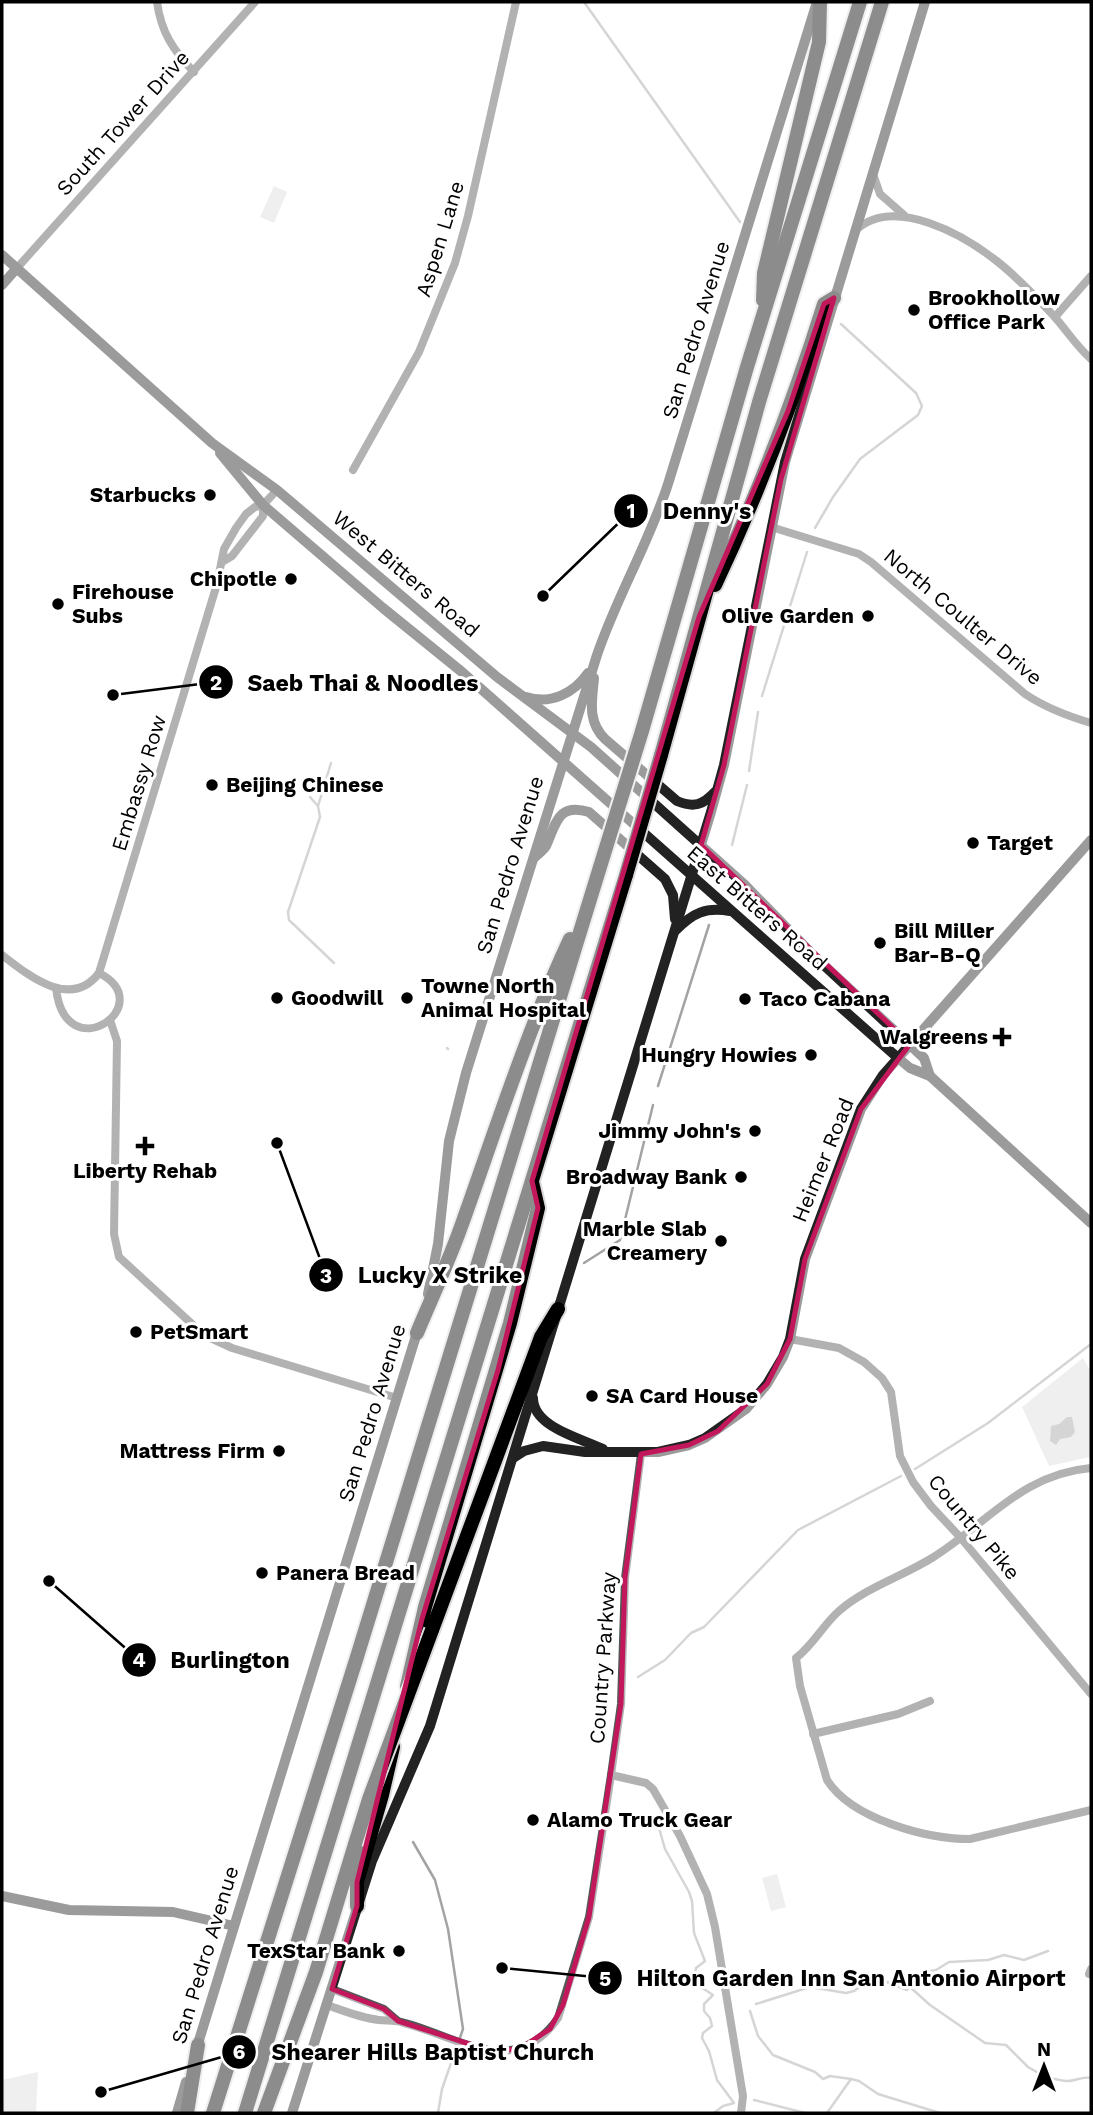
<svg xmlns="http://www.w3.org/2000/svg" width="1093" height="2115" font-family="'Work Sans',sans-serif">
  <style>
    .green { fill: #dcdcdc }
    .water { fill: #a3a3a3 }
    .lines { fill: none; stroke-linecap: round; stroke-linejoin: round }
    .stream { stroke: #a3a3a3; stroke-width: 2.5 }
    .highway-casing { stroke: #dbdbdb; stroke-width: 18 }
    .street { stroke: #555; stroke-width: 8 }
    .secondary { stroke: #222; stroke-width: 10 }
    .highway { stroke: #000; stroke-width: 14 }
    .highway-bridge-casing { stroke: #dbdbdb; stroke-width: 18; stroke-linecap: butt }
    .highway-bridge { stroke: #000; stroke-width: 14 }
    .marked { fill: none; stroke: #c2185b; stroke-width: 5; stroke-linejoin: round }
    .poi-dot { fill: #000; stroke: #fff; stroke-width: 2.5 }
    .labels { text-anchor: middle; stroke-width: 6; stroke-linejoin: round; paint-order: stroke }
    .street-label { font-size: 21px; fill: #000; stroke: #fff }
    .poi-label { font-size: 21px; font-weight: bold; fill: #000; stroke: #fff; text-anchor: start }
    .leader { fill: none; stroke: #000; stroke-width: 2.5 }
    .callout-dot { fill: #000; stroke: #fff; stroke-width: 2.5 }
    .mark-label { font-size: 21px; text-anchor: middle; font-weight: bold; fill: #fff }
    .callout-label { font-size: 23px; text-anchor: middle; font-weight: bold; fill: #000; stroke: #fff; stroke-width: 6; stroke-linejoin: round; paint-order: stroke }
  </style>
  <rect width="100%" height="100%" fill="#fff"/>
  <g class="green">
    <path d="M274,186L287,192L274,223L260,217Z"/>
    <path d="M1083,1358L1091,1372L1090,1457L1049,1466L1022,1407Z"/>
    <path d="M777,1874L786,1907L771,1911L762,1878Z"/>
    <path d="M38,2072L36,2113H2V2080Z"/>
  </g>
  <path class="water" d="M1067,1417H1072L1075,1432L1071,1437L1060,1439L1056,1445L1050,1441L1051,1426L1059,1424Z"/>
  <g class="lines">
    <g class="stream">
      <path d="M584,2L740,222"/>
      <path d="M815,528L833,497L860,459L918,415L922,406L916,393L841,324"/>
      <path d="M762,696L807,552"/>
      <path d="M331,763L318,806L320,817L288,912L289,920L334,963"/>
      <path d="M749,771L758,712"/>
      <path d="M310,797L317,805"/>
      <path d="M732,845L747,785"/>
      <path d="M447,1048L448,1049"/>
      <path d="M658,1086L709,925"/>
      <path d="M584,1263L620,1240L653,1105"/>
      <path d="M915,1469L988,1423L1091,1344"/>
      <path d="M638,1677L665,1660L691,1633L704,1627L798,1530L901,1476"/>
      <path d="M659,1828L665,1849L689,1892L692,1901L694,1933L705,1961L696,1968L693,1982L713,1995L704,2004V2011L710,2018L712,2026L703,2033L702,2038L709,2051L717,2080L734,2103L723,2106L714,2113"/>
      <path d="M413,1842L435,1880L448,1929L463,2029L442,2089L438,2113"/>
      <path d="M910,1987L930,2005L985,2043L1006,2045L1028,2067L1049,2079C1056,2078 1060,2081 1067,2081C1076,2081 1082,2076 1091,2078"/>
      <path d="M756,2004L810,1987L846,1993L854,1991L874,1977L907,1990L922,1973L936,1970L949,1962L988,1960L1004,1955L1024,1960L1048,1951"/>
      <path d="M750,2011L758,2036L773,2055L815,2072L823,2079L830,2076L851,2079"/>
      <path d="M754,2100L805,2113"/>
      <path d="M827,2113L851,2079L859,2081L878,2094L940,2113"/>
    </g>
    <defs>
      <g id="highway">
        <path d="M763,300L764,273L819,42L820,2"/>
        <path d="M715,585C758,494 794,400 824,304L834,298"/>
        <path d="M642,731L747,367L860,2"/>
        <path d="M661,755L759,402L882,2"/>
        <path d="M417,1333C432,1297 449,1261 462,1224C496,1129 527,1031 570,939"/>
        <path d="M432,1630L541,1337L558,1309"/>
        <path d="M407,1686L425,1607L510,1323L538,1208L532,1182"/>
        <path d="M357,1906V1882L382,1795L393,1747"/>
        <path d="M187,2113L198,2045"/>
        <path d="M213,2113L356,1660L604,854"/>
        <path d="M245,2113L626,875"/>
        <path d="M264,2113L316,1972L355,1844"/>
      </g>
    </defs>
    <use href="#highway" class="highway-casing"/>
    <g class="street">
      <path d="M157,2C161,32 173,50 194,72"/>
      <path d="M873,174L880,194L904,215"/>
      <path d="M856,230C894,195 964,235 998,262C1017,277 1035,296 1052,314C1066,329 1076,346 1091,359"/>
      <path d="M17,268L255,2"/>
      <path d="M1055,317L1091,276"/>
      <path d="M353,470L419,352L455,263L468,216L516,2"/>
      <path d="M771,527L859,554L871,562L1025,694C1046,708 1067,716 1091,723"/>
      <path d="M222,562L232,556L263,516V505"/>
      <path d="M2,955C29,976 71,1010 99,973L217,584L224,549L236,528L246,514L255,507L263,505L277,490"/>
      <path d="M56,988C65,1071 161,1005 99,973"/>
      <path d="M110,1020L117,1041L114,1234L119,1257L204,1335L232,1348L397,1398"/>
      <path d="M790,1339L839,1348L864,1362L882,1378L891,1392L900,1456L913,1482L931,1506L960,1537L1091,1694"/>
      <path d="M1091,1468C1021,1474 987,1524 932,1558C901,1577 867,1587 839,1611C823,1625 813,1645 796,1658L800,1686L827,1780C852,1819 926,1839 970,1839L1091,1810"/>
      <path d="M813,1734L898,1714L930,1701"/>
      <path d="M611,1775L646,1783L653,1789L680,1836L707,1894L715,1927L743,2096L741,2113"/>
      <path d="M1089,1974L1091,1969"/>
      <path d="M332,1989L384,2009L398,2021"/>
      <path d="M327,2005C344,2011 361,2018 379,2020C386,2021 394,2020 401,2022C457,2036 514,2081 558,2018L589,1917L611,1775L621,1704L625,1578L641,1454"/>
    </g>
    <g class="secondary">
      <path d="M2,255L212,443L277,490L497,677L591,747L745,885L814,956L924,1058L930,1076"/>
      <path d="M2,285L17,268"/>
      <path d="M220,453L263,505L383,608L462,672L898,1058L910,1068L930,1076L1091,1223"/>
      <path d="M594,678C592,701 587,721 605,739L677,801C694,808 703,805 715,792"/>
      <path d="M526,697C551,705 574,693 588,673"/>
      <path d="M534,858C538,854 543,851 546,846C556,825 557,802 589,812L665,879L673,895L675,919"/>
      <path d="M676,930C693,913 705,907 730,911"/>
      <path d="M428,1294L438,1244L449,1141L466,1073L597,655C617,596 649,543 668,484L817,2"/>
      <path d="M533,1398C533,1427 580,1438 603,1449"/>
      <path d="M513,1458L524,1451L543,1446L585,1452H658L689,1445L705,1438L746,1409L767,1384L783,1357L790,1339L805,1259L861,1109L883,1075L1091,840"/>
      <path d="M2,1896L69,1910L173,1912L234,1926"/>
      <path d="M196,2050L419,1326"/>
      <path d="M177,2113L186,2082"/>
      <path d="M292,2113L372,1861L430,1726L711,812L724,765L785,462L925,2"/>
    </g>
    <use href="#highway" class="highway"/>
    <defs>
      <g id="highway-bridge">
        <path d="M604,854L642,731"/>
        <path d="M626,875L661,755"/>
        <path d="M355,1844L369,1799L432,1630"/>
      </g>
    </defs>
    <use href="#highway-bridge" class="highway-bridge-casing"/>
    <use href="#highway-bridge" class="highway-bridge"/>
  </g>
  <path d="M0 0H1093V2115H0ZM834,298L781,479L724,765L701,845L910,1044L861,1109L805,1259L790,1339L767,1384L718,1431L689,1445L641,1454L625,1578L621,1704L589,1917L563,2005L550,2029L521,2048L494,2052L398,2021L384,2009L332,1989L357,1906V1882L422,1619L498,1370L538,1208L532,1181L699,617L788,411L824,304Z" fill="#fff" fill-opacity=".55" fill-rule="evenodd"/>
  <path class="marked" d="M834,298L781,479L724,765L701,845L910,1044L861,1109L805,1259L790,1339L767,1384L718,1431L689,1445L641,1454L625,1578L621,1704L589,1917L563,2005L550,2029L521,2048L494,2052L398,2021L384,2009L332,1989L357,1906V1882L422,1619L498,1370L538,1208L532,1181L699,617L788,411L824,304Z"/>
  <g class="poi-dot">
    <circle cx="914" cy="310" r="7"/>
    <circle cx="210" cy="495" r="7"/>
    <circle cx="291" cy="579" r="7"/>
    <circle cx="58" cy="604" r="7"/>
    <circle cx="868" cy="616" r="7"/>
    <circle cx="212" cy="785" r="7"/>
    <circle cx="973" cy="843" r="7"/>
    <circle cx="880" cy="943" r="7"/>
    <circle cx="277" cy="998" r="7"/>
    <circle cx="407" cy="998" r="7"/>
    <circle cx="745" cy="999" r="7"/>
    <path d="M998.5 1026.5h7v7h7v7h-7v7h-7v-7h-7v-7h7z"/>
    <circle cx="811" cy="1055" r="7"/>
    <circle cx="755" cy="1131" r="7"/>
    <path d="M141.5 1135.5h7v7h7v7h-7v7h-7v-7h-7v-7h7z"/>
    <circle cx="741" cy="1177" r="7"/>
    <circle cx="721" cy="1241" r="7"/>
    <circle cx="136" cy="1332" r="7"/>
    <circle cx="592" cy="1396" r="7"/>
    <circle cx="279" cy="1451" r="7"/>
    <circle cx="262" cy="1573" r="7"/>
    <circle cx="533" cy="1820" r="7"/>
    <circle cx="399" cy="1951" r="7"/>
  </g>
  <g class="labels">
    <g class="street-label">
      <text transform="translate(123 123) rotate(-48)" y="7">South Tower Drive</text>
      <text transform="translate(440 239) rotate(-73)" y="7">Aspen Lane</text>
      <text transform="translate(696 330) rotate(-73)" y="7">San Pedro Avenue</text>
      <text transform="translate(406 574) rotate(40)" y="7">West Bitters Road</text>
      <text transform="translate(963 617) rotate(40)" y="7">North Coulter Drive</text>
      <text transform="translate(139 783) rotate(-73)" y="7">Embassy Row</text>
      <text transform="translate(510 865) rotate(-73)" y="7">San Pedro Avenue</text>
      <text transform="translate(757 908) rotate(41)" y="7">East Bitters Road</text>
      <text transform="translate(823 1160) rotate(-68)" y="7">Heimer Road</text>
      <text transform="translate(372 1413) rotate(-73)" y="7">San Pedro Avenue</text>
      <text transform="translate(974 1527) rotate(50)" y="7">Country Pike</text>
      <text transform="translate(603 1658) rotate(-86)" y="7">Country Parkway</text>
      <text transform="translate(205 1955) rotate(-73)" y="7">San Pedro Avenue</text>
    </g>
    <g class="poi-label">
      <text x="928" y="305">Brookhollow<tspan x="928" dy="24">Office Park</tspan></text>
      <text x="196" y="502" text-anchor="end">Starbucks</text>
      <text x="277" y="586" text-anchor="end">Chipotle</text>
      <text x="72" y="599">Firehouse<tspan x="72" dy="24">Subs</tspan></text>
      <text x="854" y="623" text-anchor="end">Olive Garden</text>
      <text x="226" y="792">Beijing Chinese</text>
      <text x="987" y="850">Target</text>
      <text x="894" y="938">Bill Miller<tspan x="894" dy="24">Bar-B-Q</tspan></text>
      <text x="421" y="993">Towne North<tspan x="421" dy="24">Animal Hospital</tspan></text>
      <text x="291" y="1005">Goodwill</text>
      <text x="759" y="1006">Taco Cabana</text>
      <text x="988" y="1044" text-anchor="end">Walgreens</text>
      <text x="797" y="1062" text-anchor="end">Hungry Howies</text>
      <text x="741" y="1138" text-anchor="end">Jimmy John's</text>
      <text x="145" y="1178" text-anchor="middle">Liberty Rehab</text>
      <text x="727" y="1184" text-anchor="end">Broadway Bank</text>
      <text x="707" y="1236" text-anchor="end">Marble Slab<tspan x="707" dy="24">Creamery</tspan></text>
      <text x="150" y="1339">PetSmart</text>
      <text x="606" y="1403">SA Card House</text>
      <text x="265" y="1458" text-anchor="end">Mattress Firm</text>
      <text x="276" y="1580">Panera Bread</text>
      <text x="547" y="1827">Alamo Truck Gear</text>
      <text x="385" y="1958" text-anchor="end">TexStar Bank</text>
    </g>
  </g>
  <path class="leader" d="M543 596L631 511M113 695L216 682M277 1143L326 1275M49 1581L139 1660M502 1968L605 1978M101 2092L239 2052"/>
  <g class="callout-dot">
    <circle cx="543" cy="596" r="7"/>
    <circle cx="113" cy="695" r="7"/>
    <circle cx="277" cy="1143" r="7"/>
    <circle cx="49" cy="1581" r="7"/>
    <circle cx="502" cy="1968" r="7"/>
    <circle cx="101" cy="2092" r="7"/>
    <circle cx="631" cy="511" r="18"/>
    <circle cx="216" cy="682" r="18"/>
    <circle cx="326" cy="1275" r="18"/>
    <circle cx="139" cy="1660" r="18"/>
    <circle cx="605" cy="1978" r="18"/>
    <circle cx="239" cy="2052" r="18"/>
  </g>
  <g class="mark-label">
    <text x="631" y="518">1</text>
    <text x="216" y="690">2</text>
    <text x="326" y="1283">3</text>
    <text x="139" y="1667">4</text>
    <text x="605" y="1986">5</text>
    <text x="239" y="2059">6</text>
  </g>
  <g class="callout-label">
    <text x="707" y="519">Denny's</text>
    <text x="363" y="691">Saeb Thai &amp; Noodles</text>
    <text x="440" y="1283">Lucky X Strike</text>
    <text x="230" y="1668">Burlington</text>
    <text x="851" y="1986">Hilton Garden Inn San Antonio Airport</text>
    <text x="433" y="2060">Shearer Hills Baptist Church</text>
  </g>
  <rect width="1093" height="2115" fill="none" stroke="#000000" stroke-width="7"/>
  <g transform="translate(1044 2066)" stroke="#ffffff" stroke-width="5" paint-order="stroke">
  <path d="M0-5L12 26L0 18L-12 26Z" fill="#000000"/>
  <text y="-10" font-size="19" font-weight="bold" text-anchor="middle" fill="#000000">N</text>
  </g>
</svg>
